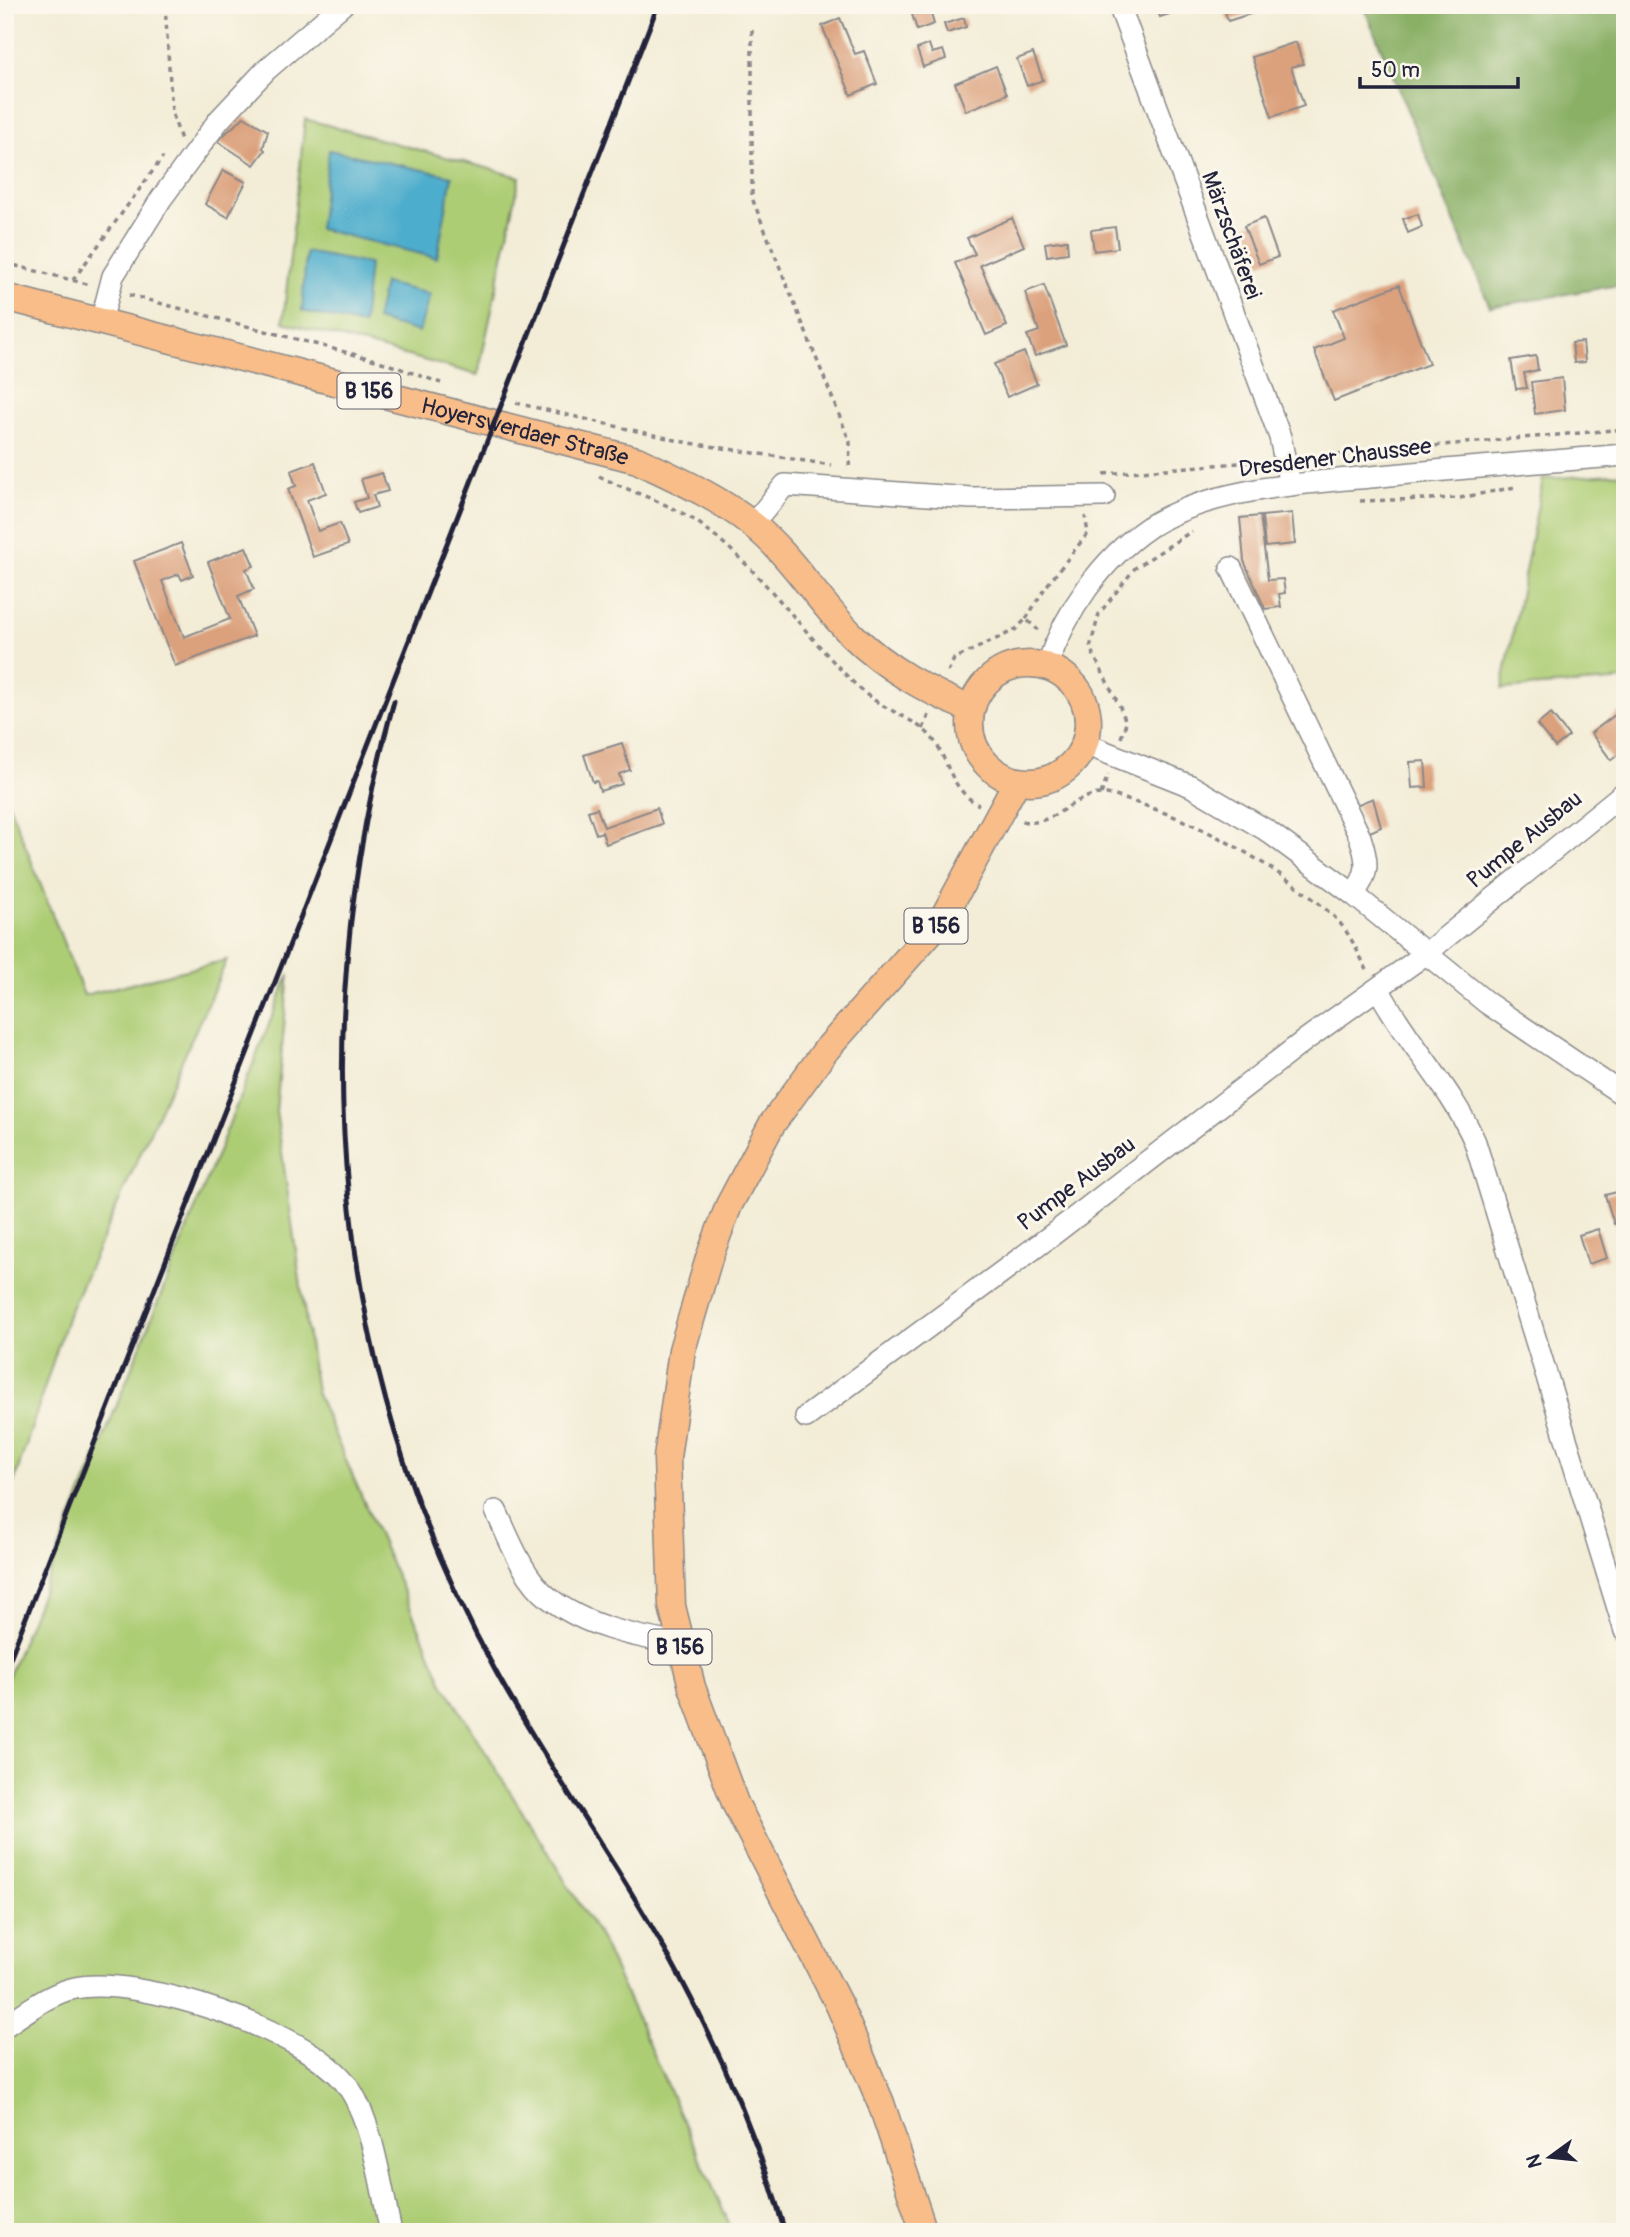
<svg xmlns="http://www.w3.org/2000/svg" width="1630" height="2237" font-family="Pangolin,sans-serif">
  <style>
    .green { fill: #adcd75; stroke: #687858; stroke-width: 2 }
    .forest { fill: #8ab066; stroke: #566950; stroke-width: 2 }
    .water { fill: #4dadcc; stroke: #386884; stroke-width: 2 }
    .building { fill: #dba07c }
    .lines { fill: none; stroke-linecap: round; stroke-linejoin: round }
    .minor-casing { stroke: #8a8889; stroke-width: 24 }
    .major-casing { stroke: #8a8889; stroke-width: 29 }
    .path { stroke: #8a8889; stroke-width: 3.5; stroke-dasharray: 5 5; stroke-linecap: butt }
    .minor { stroke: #fff; stroke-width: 21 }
    .major { stroke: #f8bd89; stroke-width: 26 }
    .rail { stroke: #22223b; stroke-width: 5 }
    .labels { text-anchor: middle; stroke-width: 6; stroke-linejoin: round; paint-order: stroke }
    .shield { fill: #fbf7ec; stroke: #636270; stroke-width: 2 }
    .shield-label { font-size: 21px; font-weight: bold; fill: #22223b }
    .street-label { font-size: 23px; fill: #22223b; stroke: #fbf7ec }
  </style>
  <rect width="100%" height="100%" fill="#fbf7ec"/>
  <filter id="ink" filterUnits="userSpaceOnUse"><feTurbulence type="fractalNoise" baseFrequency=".0143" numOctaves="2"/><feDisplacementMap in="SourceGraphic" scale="14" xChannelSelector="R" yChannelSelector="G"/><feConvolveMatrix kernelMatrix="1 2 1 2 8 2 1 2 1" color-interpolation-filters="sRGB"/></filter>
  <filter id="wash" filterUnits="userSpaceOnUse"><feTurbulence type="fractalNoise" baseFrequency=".00686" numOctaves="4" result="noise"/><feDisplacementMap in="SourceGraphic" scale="28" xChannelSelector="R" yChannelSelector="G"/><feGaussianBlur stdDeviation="1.57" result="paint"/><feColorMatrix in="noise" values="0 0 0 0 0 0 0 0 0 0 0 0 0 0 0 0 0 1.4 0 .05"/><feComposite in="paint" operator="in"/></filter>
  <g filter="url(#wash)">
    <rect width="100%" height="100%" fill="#f3edd7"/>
    <g class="green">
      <path d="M305,119L520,177L478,375L283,322Z"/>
      <path d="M1625,473V680L1502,689L1543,479Z"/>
      <path d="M5,794L84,995L227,960L68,1315L5,1510Z"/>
      <path d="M289,974L276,1111L316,1392L444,1685L601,1939L733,2232H5V1685Z"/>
    </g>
    <path class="forest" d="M1363,5H1625V284L1490,307Z"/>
    <g class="water">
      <path d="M329,150L452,176L437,258L319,229Z"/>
      <path d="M306,252L369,264L363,325L302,311Z"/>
      <path d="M384,283L430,294L419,332L376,320Z"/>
    </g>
    <g id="blocks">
      <g class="building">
        <path d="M909,5H928L934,24L917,30Z"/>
        <path d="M1155,5H1193V6L1160,17Z"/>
        <path d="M1223,5H1250L1253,13L1228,21Z"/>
        <path d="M840,18L855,54L864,51L877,84L851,95L822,26Z"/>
        <path d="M964,18L966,27L947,33L944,24Z"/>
        <path d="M1296,42L1303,64L1291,67L1304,106L1272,117L1252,57Z"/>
        <path d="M929,44L932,53L943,50L946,59L923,67L917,49Z"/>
        <path d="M1033,53L1043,80L1027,86L1017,59Z"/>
        <path d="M996,66L1007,94L966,111L955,83Z"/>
        <path d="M244,117L268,131L263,148L265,150L254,165L217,141Z"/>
        <path d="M223,170L246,182L228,217L205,204Z"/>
        <path d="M1418,214L1422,227L1408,233L1403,219Z"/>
        <path d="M1012,218L1024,246L980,265L1007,326L986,335L955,263L975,254L967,238Z"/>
        <path d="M1264,218L1278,257L1259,264L1244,226Z"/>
        <path d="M1115,227L1118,248L1094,251L1091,230Z"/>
        <path d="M1067,240L1068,253L1047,256L1045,243Z"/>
        <path d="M1044,285L1066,345L1035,356L1027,335L1039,331L1025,292Z"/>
        <path d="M1399,285L1429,364L1334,401L1314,350L1344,338L1333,310Z"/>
        <path d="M1583,342L1585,362L1574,363L1572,343Z"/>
        <path d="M1024,352L1037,384L1007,397L994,364Z"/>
        <path d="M1536,356L1538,370L1524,373L1527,388L1516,389L1511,360Z"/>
        <path d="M1562,378L1565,410L1535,414L1531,382Z"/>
        <path d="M315,462L326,493L307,500L318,531L340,523L348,545L313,557L288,489L296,486L291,471Z"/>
        <path d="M382,473L388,491L373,495L377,507L358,513L354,502L367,498L361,479Z"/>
        <path d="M1292,513L1295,544L1265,547L1262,516Z"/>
        <path d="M1260,516L1268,580L1283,579L1285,593L1279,594L1281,607L1265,609L1244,561L1240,518Z"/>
        <path d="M181,543L193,575L182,580L179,574L162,581L184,637L230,619L208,562L246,547L254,566L246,569L254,589L238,596L254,636L175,666L134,561Z"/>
        <path d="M1623,709L1625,750L1611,760L1591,733Z"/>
        <path d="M1551,714L1569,736L1555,747L1537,725Z"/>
        <path d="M622,743L630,770L619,774L622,784L600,791L597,781L593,782L584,755Z"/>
        <path d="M1425,761L1427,787L1412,788L1410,762Z"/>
        <path d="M1373,798L1381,827L1368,833L1356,805Z"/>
        <path d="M597,808L604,827L657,808L662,824L606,844L602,832L596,834L588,811Z"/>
        <path d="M1625,1190V1221L1614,1224L1605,1195Z"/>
        <path d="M1598,1229L1607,1258L1588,1264L1579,1235Z"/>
      </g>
    </g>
  </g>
  <g filter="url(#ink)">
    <use href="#blocks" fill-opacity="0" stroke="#8a8889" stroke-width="2"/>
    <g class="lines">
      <defs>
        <g id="minor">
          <path d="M1119,5L1280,437L1290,485"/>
          <path d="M101,322L113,276L161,199L219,120L266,70L342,5"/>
          <path d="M753,524L785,485L971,498L1104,496"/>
          <path d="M1231,568L1360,837C1368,861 1370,874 1353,894"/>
          <path d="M1047,666C1065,612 1102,559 1149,527C1212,487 1309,483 1381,476C1462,468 1543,462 1625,455"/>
          <path d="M1085,744L1191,786L1266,830L1353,894L1487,1003L1625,1096"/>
          <path d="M1379,990C1407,1043 1451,1087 1475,1142L1625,1631"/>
          <path d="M806,1417L1052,1235L1308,1038L1424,955L1625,792"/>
          <path d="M496,1511C510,1540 523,1578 549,1598C586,1627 634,1636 679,1644"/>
          <path d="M5,2026C26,2012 50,1993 75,1988C140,1975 308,2031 347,2085C373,2121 381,2188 391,2232"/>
        </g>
        <g id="major">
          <path id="s1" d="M5,297L637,460C677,479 718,497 753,525C793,557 817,601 853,636C887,669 926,690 970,709"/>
          <circle cx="1029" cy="723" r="59"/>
          <path d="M924,2232L881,2103L839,2005L735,1803L692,1687L672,1606L667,1458L682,1350L709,1258L729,1205L772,1124L826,1050L943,918L1017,781"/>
        </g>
      </defs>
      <use href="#minor" class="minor-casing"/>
      <use href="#major" class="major-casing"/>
      <g class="path">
        <path d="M165,5L172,113L181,140"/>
        <path d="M752,30V198L850,442L849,471"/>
        <path d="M5,263L91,285"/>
        <path d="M73,280L163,157"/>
        <path d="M129,295L379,361L441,383"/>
        <path d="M516,403L684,442L831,465"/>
        <path d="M1306,457L1625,429"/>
        <path d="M1104,474L1264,461"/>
        <path d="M599,476C632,493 670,503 700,524C763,571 804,635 860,689C879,707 903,714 923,729C949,749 945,787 979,805"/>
        <path d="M1360,501L1460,498L1515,487"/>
        <path d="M1026,619L1045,588L1088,533L1085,516"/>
        <path d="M948,672L954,659L1015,630L1026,619L1038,630"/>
        <path d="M923,729L929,715"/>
        <path d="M1121,738L1126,723L1122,711L1090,648L1099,614L1135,568L1192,531"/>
        <path d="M1101,794L1108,775"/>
        <path d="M1022,821C1051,829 1071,796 1100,794C1110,793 1121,798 1131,801C1202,823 1273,864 1329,912C1348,928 1356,949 1367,970"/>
      </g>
      <use href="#minor" class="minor"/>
      <use href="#major" class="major"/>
      <g class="rail">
        <path d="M394,701C303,1029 330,1371 496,1672C554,1778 626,1875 682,1981C725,2061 760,2146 785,2232"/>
        <path d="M5,1671L658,5"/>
      </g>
    </g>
  </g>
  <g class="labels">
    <g class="shield">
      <rect x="337.5" y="373.5" width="63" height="35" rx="5"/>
      <rect x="904.5" y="908.5" width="63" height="35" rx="5"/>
      <rect x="648.5" y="1629.5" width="63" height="35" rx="5"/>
    </g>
    <g class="shield-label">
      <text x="369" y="398">B 156</text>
      <text x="936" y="933">B 156</text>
      <text x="680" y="1654">B 156</text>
    </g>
    <g class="street-label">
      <text transform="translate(1232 235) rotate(70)" y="8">Märzschäferei</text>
      <text dy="8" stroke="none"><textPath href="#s1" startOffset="537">Hoyerswerdaer Straße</textPath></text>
      <text transform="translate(1335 457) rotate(-7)" y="8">Dresdener Chaussee</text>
      <text transform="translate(1524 839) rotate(-39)" y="8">Pumpe Ausbau</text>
      <text transform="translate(1076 1183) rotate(-37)" y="8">Pumpe Ausbau</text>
    </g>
  </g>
  <rect width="1630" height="2237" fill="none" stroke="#fbf7ec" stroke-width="28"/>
  <g transform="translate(1550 2157) rotate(255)" stroke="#fbf7ec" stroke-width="5" paint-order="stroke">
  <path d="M0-5L12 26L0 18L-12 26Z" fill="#22223b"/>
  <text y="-10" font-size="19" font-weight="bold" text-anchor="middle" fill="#22223b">N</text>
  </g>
  <path d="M1360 77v10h158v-10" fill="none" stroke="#22223b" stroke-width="3.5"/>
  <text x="1371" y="77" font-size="21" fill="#22223b" stroke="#fbf7ec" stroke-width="5" paint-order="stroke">50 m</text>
</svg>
